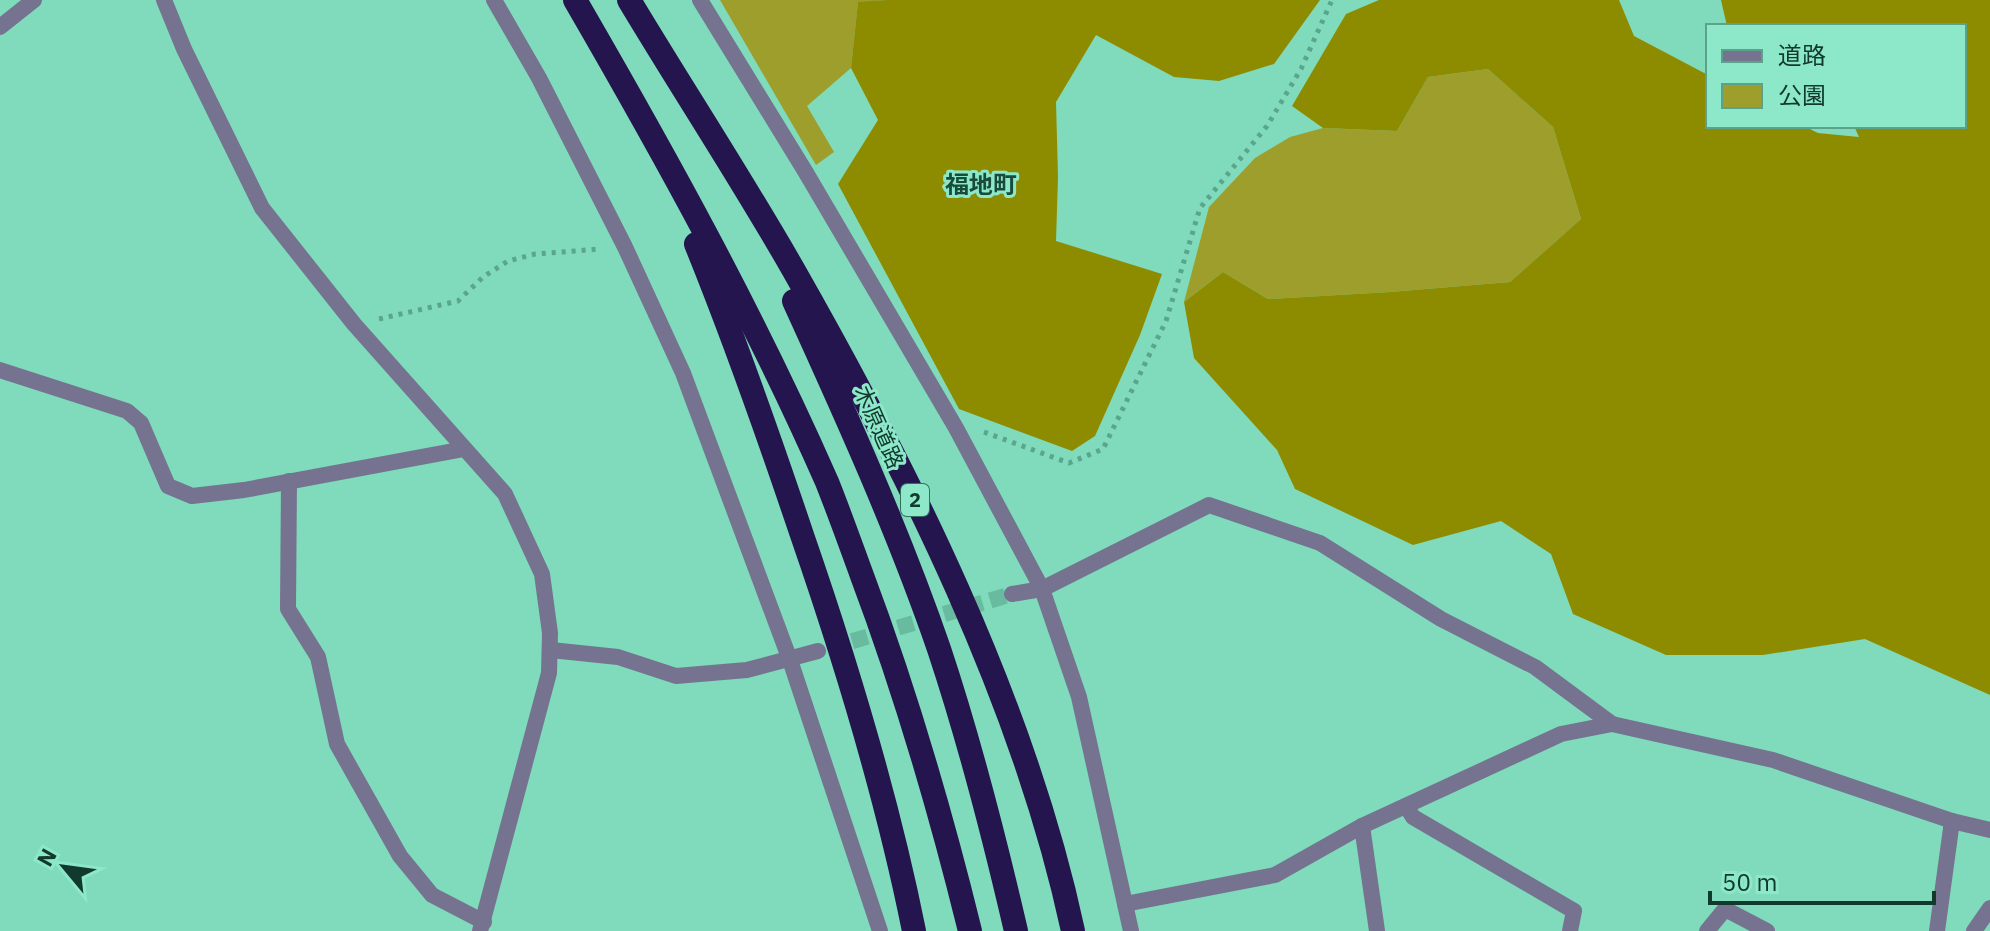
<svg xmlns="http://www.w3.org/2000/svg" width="1990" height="931" font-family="'IBM Plex Sans','Noto Sans JP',sans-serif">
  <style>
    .green { fill: #9e9e2c }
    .forest { fill: #8d8c00 }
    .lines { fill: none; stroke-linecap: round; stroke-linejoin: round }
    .minor-tunnel { stroke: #69bb9f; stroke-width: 16; stroke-dasharray: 16 8; stroke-linecap: butt }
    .path { stroke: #5aa58c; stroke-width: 5; stroke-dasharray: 4 6; stroke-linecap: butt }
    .minor { stroke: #767390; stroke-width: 16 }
    .motorway { stroke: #24154f; stroke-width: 24 }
    .labels { text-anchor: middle; stroke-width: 6; stroke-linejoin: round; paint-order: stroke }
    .shield { fill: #8ce8c8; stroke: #366e5c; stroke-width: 2 }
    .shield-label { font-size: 20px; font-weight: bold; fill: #11392d }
    .street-label { font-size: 22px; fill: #11392d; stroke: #8ce8c8 }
    .neighbourhood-label { font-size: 24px; font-weight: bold; fill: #194b3b; stroke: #8ce8c8 }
  </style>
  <rect width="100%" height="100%" fill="#7fdbbb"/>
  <g class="green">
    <path d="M720,0H886L858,3L851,68L807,106L834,152L816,165Z"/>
    <path d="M1488,69L1553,127L1581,219L1510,282L1390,292L1268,299L1223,272L1184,302L1209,207L1255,158L1290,137L1323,128L1397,131L1428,77Z"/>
  </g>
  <g class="forest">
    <path d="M886,0H1320L1274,64L1219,81L1174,77L1096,35L1056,102L1058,177L1056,241L1162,274L1140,335L1095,436L1072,451L959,409L838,184L878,120L851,68L858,2Z"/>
    <path d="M1379,0H1619L1634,36L1708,75V126H1804L1818,133L1859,137L1854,126H1964V26H1727L1721,0H1990V695L1865,639L1763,655H1666L1573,614L1551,554L1501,521L1413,545L1295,489L1277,450L1194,358L1184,302L1223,272L1268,299L1390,292L1510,282L1581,219L1553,127L1488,69L1428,77L1397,131L1323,128L1292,106L1346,14Z"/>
  </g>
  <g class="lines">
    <path class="minor-tunnel" d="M829,648L1012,594"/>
    <g class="path">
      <path d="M379,319L458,301L483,277L508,261L535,254L600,249"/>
      <path d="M984,432L1069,463L1103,449L1166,321L1200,208L1267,126L1301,69L1332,0"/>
    </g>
    <g class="minor">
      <path d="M164,0L184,49L262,208L354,324L505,494L542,574L550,633L549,673L480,931"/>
      <path d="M494,0L539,78L625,247L683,373L790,660L880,931"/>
      <path d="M700,0L805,171L956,428L1042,589L1079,697L1131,931"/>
      <path d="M0,27L34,0"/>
      <path d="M0,370L127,411L141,423L168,486L192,496L244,490L464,449"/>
      <path d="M289,481L288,609L318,657L337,744L400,856L432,895L484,922"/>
      <path d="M1012,594L1042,589L1209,505L1320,543L1441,619L1535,667L1612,724L1773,760L1952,821L1990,830"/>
      <path d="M551,650L618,657L676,676L747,670L818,651"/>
      <path d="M1406,806L1413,817L1574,911L1570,931"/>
      <path d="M1362,826L1377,931"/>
      <path d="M1125,904L1275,875L1362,826L1561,734L1612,724"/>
      <path d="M1707,931L1725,909L1767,931"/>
      <path d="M1937,931L1952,821"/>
      <path d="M1974,931L1990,908"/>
    </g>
    <g class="motorway">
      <path d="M575,0C666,157 754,316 827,482C839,512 850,543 861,573C905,690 940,809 970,931"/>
      <path d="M629,0C683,90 741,178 793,269C908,471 1024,702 1073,931"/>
      <path d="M696,244C735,340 769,437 802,535C847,665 887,796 914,931"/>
      <path d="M794,301C846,415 898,530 939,649C970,742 994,836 1016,931"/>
    </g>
  </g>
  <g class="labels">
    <rect class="shield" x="901" y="484" width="28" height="32" rx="6"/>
    <g class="shield-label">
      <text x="915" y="507">2</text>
    </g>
    <g class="street-label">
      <text transform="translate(879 427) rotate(66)" y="8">木原道路</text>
    </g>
    <g class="neighbourhood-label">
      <text x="981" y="193">福地町</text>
    </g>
  </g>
  <rect x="1706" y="24" width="260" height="104" fill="#8ce8c8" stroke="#5ba28a" stroke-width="2"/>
  <rect x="1722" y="50" width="40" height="12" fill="#767390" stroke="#5ba28a" stroke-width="2"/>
  <text x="1778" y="64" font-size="24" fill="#11392d">道路</text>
  <rect x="1722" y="84" width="40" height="24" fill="#9e9e2c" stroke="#5ba28a" stroke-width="2"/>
  <text x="1778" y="104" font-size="24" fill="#11392d">公園</text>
  <g transform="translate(64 867) rotate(299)" stroke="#8ce8c8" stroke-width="6" paint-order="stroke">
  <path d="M0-6L14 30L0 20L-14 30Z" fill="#11392d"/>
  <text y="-12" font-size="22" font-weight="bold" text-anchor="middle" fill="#11392d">N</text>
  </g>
  <path d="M1710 891v12h224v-12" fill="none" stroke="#11392d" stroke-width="4"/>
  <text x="1722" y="891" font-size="24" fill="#11392d" stroke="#8ce8c8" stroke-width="6" paint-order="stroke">50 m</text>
</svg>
